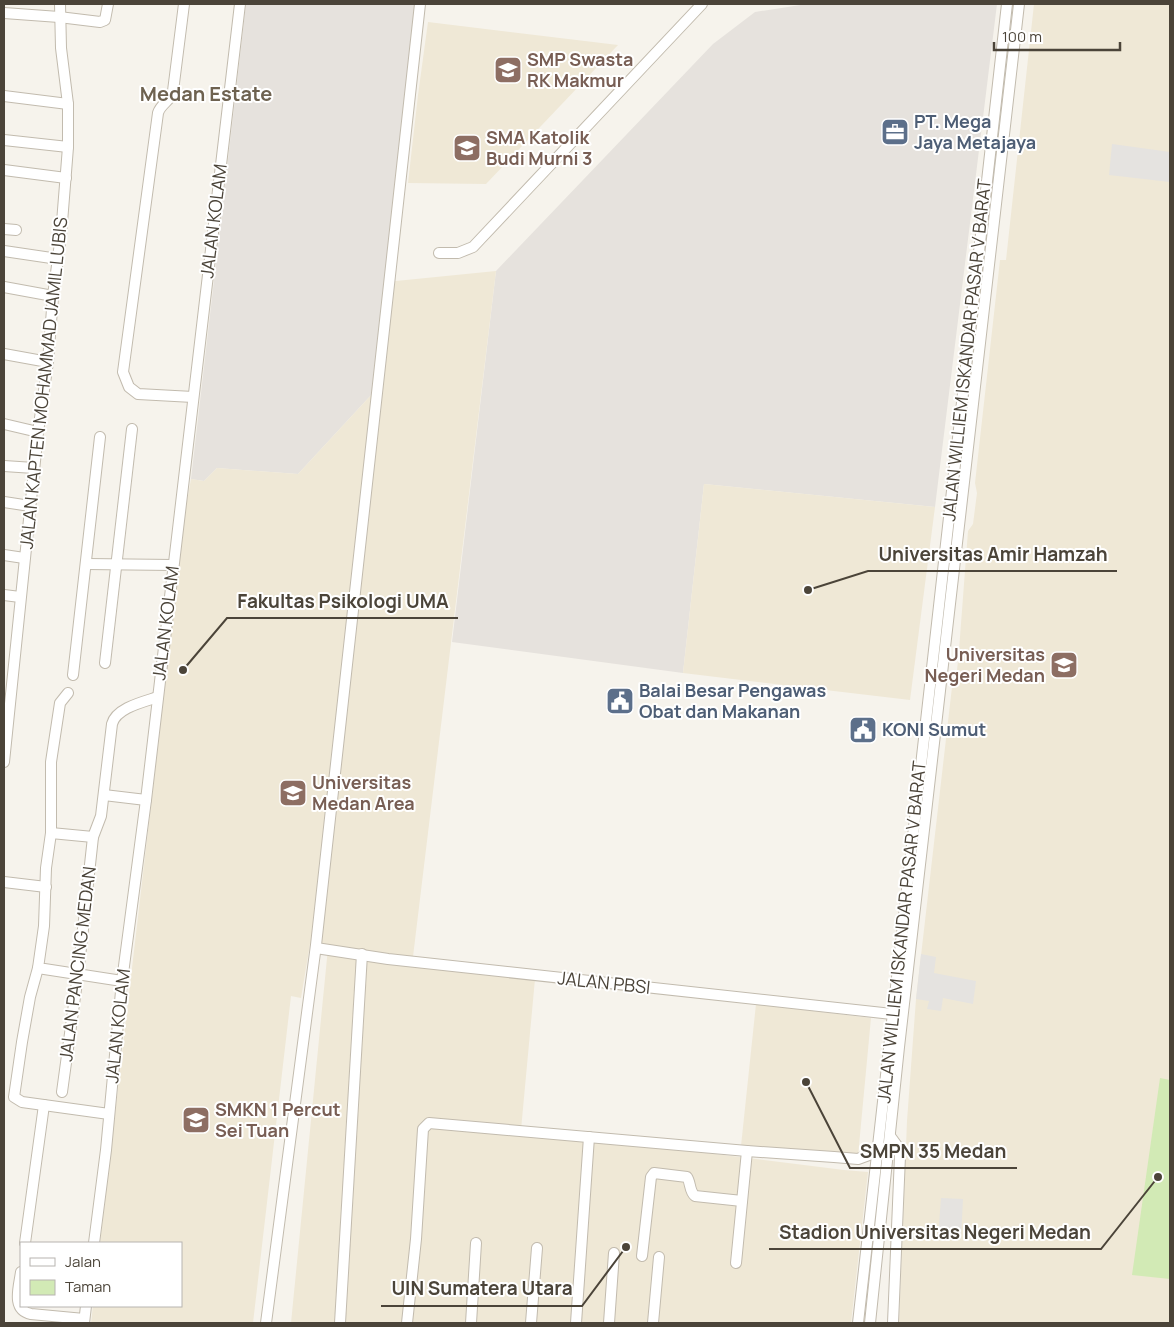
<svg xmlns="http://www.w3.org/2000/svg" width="1174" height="1327" font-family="Manrope,sans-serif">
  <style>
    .industrial { fill: #e6e2dd }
    .education { fill: #efe8d6 }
    .green { fill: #d2eab5 }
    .parking { fill: #e5e3e0 }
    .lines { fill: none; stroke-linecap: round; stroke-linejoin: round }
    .minor-casing { stroke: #c2bbae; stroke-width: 12 }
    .minor { stroke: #fff; stroke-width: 10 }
    .labels { text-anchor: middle; stroke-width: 4; stroke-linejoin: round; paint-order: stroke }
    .education-label { font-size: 18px; font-weight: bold; fill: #785e54; stroke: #fff; text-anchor: start }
    .service-label { font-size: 18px; font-weight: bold; fill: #4e5e75; stroke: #fff; text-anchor: start }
    .street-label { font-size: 18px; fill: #4b4439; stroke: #fff }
    .quarter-label { font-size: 20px; font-weight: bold; fill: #6e6250; stroke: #fff }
    .leader { fill: none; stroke: #4b4439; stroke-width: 2 }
    .callout-dot { fill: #4b4439; stroke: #fff; stroke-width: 2 }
    .callout-label { font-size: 19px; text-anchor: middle; font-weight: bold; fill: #4b4439; stroke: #fff; stroke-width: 4; stroke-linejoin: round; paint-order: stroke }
  </style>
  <rect width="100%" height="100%" fill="#f6f3ec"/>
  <g class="industrial">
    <path d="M246,4H418L373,393L298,474L217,468L204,481L191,479Z"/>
    <path d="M807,4H997L935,507L704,484L683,673L452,642L496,271L713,44L755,12Z"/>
  </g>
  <g class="education">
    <path d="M1034,4H1170V1323H899L907,1121L916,999L952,687L956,681L959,650L968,531L973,524L977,493L975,483L1000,260H1006Z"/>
    <path d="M428,22L618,45L486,184L408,183L418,95Z"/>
    <path d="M496,271L412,965L535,979L521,1130L844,1170L868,1172L851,1323H291L328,948L310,944L301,998L291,996L253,1323H91L93,1306H181V1243H100L185,513L191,479L204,481L217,468L298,474L373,393L386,282Z"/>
    <path d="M704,484L935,507L910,700L683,673Z"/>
    <path d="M756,1004L871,1018L858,1156L741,1146Z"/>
  </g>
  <path class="green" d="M1160,1078L1170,1080V1279L1132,1275Z"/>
  <g class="parking">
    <path d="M1112,144L1170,152V182L1109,175Z"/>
    <path d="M921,954L936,957L934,973L976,981L973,1004L943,998L941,1011L927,1009L929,1001L916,999Z"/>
    <path d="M941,1198L963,1199L961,1239L938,1237Z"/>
  </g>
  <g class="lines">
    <defs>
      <g id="minor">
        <path d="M184,4L173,91C171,101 161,103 158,113L123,372L129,387L138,394L193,397"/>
        <path d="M4,13L59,17L100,22L105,20L108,4"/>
        <path d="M4,96L68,104"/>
        <path d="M4,140L68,147"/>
        <path d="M4,170L66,178"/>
        <path d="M4,229L16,230"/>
        <path d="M4,251L58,259"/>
        <path d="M439,253H458L473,247L702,4"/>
        <path d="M4,287L53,296"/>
        <path d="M4,354L48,362"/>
        <path d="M4,424L38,432"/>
        <path d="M4,466L34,468"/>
        <path d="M4,502L30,506"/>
        <path d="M4,555L24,558"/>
        <path d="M87,564L173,565"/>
        <path d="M4,595L20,597"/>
        <path d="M105,663L132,429"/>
        <path d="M73,675L100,437"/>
        <path d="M68,693L60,703L51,762V833L46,868L44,926L38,968L122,981"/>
        <path d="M4,762L38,432L48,362L53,296L61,235L68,147V104L61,48L60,4"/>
        <path d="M104,795L146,800"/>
        <path d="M51,833L93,837"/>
        <path d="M4,882L46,887"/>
        <path d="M316,948L388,959L892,1014"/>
        <path d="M38,968L30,997L22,1042L14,1097L22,1102L109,1114"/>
        <path d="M62,1092L78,975L93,837L101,816L112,724C116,708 143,702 158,697"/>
        <path d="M890,1136L898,1147L900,1156L893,1323"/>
        <path d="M25,1243L44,1105"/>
        <path d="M94,1243L106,1150L122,981L146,800L240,4"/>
        <path d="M642,1256L651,1177L654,1173L687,1177C691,1183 689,1191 695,1196L742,1201"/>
        <path d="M736,1263L747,1151"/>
        <path d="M21,1272C19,1287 11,1310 31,1314L84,1319"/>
        <path d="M84,1323L86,1306"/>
        <path d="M266,1323L316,945L420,4"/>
        <path d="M340,1323L362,954"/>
        <path d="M407,1323L416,1239L423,1129L429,1123L747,1151L834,1157L858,1159L877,1152"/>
        <path d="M471,1323L476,1243"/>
        <path d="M531,1323L537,1248"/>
        <path d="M576,1323L589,1137"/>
        <path d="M609,1323L614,1253"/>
        <path d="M653,1323L659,1257"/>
        <path d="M858,1323L1007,4"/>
        <path d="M870,1323L899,1047L1019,4"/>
      </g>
    </defs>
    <use href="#minor" class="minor-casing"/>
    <use href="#minor" class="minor"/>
  </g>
  <defs>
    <symbol id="school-square" viewBox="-11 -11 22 22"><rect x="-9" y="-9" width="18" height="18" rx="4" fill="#8d6e63" stroke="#fff"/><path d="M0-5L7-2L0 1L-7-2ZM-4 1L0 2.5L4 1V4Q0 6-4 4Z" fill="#fff"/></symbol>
    <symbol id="office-square" viewBox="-11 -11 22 22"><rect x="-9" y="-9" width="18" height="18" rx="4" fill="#5c6f8a" stroke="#fff"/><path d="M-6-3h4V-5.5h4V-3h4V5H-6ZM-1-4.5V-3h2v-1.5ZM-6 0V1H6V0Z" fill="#fff"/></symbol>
    <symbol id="university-square" viewBox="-11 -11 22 22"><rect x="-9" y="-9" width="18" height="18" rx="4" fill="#8d6e63" stroke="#fff"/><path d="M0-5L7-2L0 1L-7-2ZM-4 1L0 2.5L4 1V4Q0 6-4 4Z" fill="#fff"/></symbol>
    <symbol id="civic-square" viewBox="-11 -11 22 22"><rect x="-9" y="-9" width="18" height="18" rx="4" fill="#5c6f8a" stroke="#fff"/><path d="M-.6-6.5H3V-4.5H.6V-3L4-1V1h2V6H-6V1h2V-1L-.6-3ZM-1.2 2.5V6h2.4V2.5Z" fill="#fff"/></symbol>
  </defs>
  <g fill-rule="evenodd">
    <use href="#school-square" x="492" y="54" width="32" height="32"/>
    <use href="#office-square" x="879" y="116" width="32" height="32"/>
    <use href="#school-square" x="451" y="132" width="32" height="32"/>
    <use href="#university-square" x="1048" y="649" width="32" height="32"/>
    <use href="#civic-square" x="604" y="685" width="32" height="32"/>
    <use href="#civic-square" x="847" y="714" width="32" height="32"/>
    <use href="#university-square" x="277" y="777" width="32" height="32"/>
    <use href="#school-square" x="180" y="1104" width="32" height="32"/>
  </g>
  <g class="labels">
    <g class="education-label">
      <text x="527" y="66">SMP Swasta<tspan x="527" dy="21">RK Makmur</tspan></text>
      <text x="486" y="144">SMA Katolik<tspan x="486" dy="21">Budi Murni 3</tspan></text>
      <text x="1045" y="661" text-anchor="end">Universitas<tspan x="1045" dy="21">Negeri Medan</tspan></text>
      <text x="312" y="789">Universitas<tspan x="312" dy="21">Medan Area</tspan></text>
      <text x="215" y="1116">SMKN 1 Percut<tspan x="215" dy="21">Sei Tuan</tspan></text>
    </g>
    <g class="service-label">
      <text x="914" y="128">PT. Mega<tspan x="914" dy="21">Jaya Metajaya</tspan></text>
      <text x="639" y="697">Balai Besar Pengawas<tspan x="639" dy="21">Obat dan Makanan</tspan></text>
      <text x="882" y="736">KONI Sumut</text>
    </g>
    <g class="street-label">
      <text transform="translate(214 221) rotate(-83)" y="6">JALAN KOLAM</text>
      <text transform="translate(967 350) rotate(-84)" y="6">JALAN WILLIEM ISKANDAR PASAR V BARAT</text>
      <text transform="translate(44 383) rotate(-84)" y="6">JALAN KAPTEN MOHAMMAD JAMIL LUBIS</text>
      <text transform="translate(166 623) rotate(-83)" y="6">JALAN KOLAM</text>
      <text transform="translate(902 932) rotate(-84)" y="6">JALAN WILLIEM ISKANDAR PASAR V BARAT</text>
      <text transform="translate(78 964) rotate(-83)" y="6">JALAN PANCING MEDAN</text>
      <text transform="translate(604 983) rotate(6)" y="6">JALAN PBSI</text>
      <text transform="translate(118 1026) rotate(-84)" y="6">JALAN KOLAM</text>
    </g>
    <g class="quarter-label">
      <text x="206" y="101">Medan Estate</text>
    </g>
  </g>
  <path class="leader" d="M808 590L868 571H1117M183 670L227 618H458M806 1082L850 1168H1017M1158 1177L1101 1249H769M626 1247L582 1306H381"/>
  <g class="callout-dot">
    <circle cx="808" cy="590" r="5"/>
    <circle cx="183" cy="670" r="5"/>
    <circle cx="806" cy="1082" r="5"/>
    <circle cx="1158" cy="1177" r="5"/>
    <circle cx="626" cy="1247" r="5"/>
  </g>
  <g class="callout-label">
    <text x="993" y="561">Universitas Amir Hamzah</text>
    <text x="343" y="608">Fakultas Psikologi UMA</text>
    <text x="933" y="1158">SMPN 35 Medan</text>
    <text x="935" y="1239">Stadion Universitas Negeri Medan</text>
    <text x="482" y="1295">UIN Sumatera Utara</text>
  </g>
  <rect width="1174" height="1327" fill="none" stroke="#4b4439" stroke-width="10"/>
  <rect x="20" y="1242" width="162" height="65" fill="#ffffff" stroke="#b7b4b0"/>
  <rect x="30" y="1258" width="25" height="8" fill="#ffffff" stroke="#b7b4b0"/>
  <text x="65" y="1267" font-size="15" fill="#4b4439">Jalan</text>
  <rect x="30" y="1280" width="25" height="15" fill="#d2eab5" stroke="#b7b4b0"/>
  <text x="65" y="1292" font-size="15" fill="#4b4439">Taman</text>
  <path d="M994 42v8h126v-8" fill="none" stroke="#4b4439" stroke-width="2.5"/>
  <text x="1002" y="42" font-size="15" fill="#4b4439" stroke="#ffffff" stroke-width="4" paint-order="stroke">100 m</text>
</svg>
